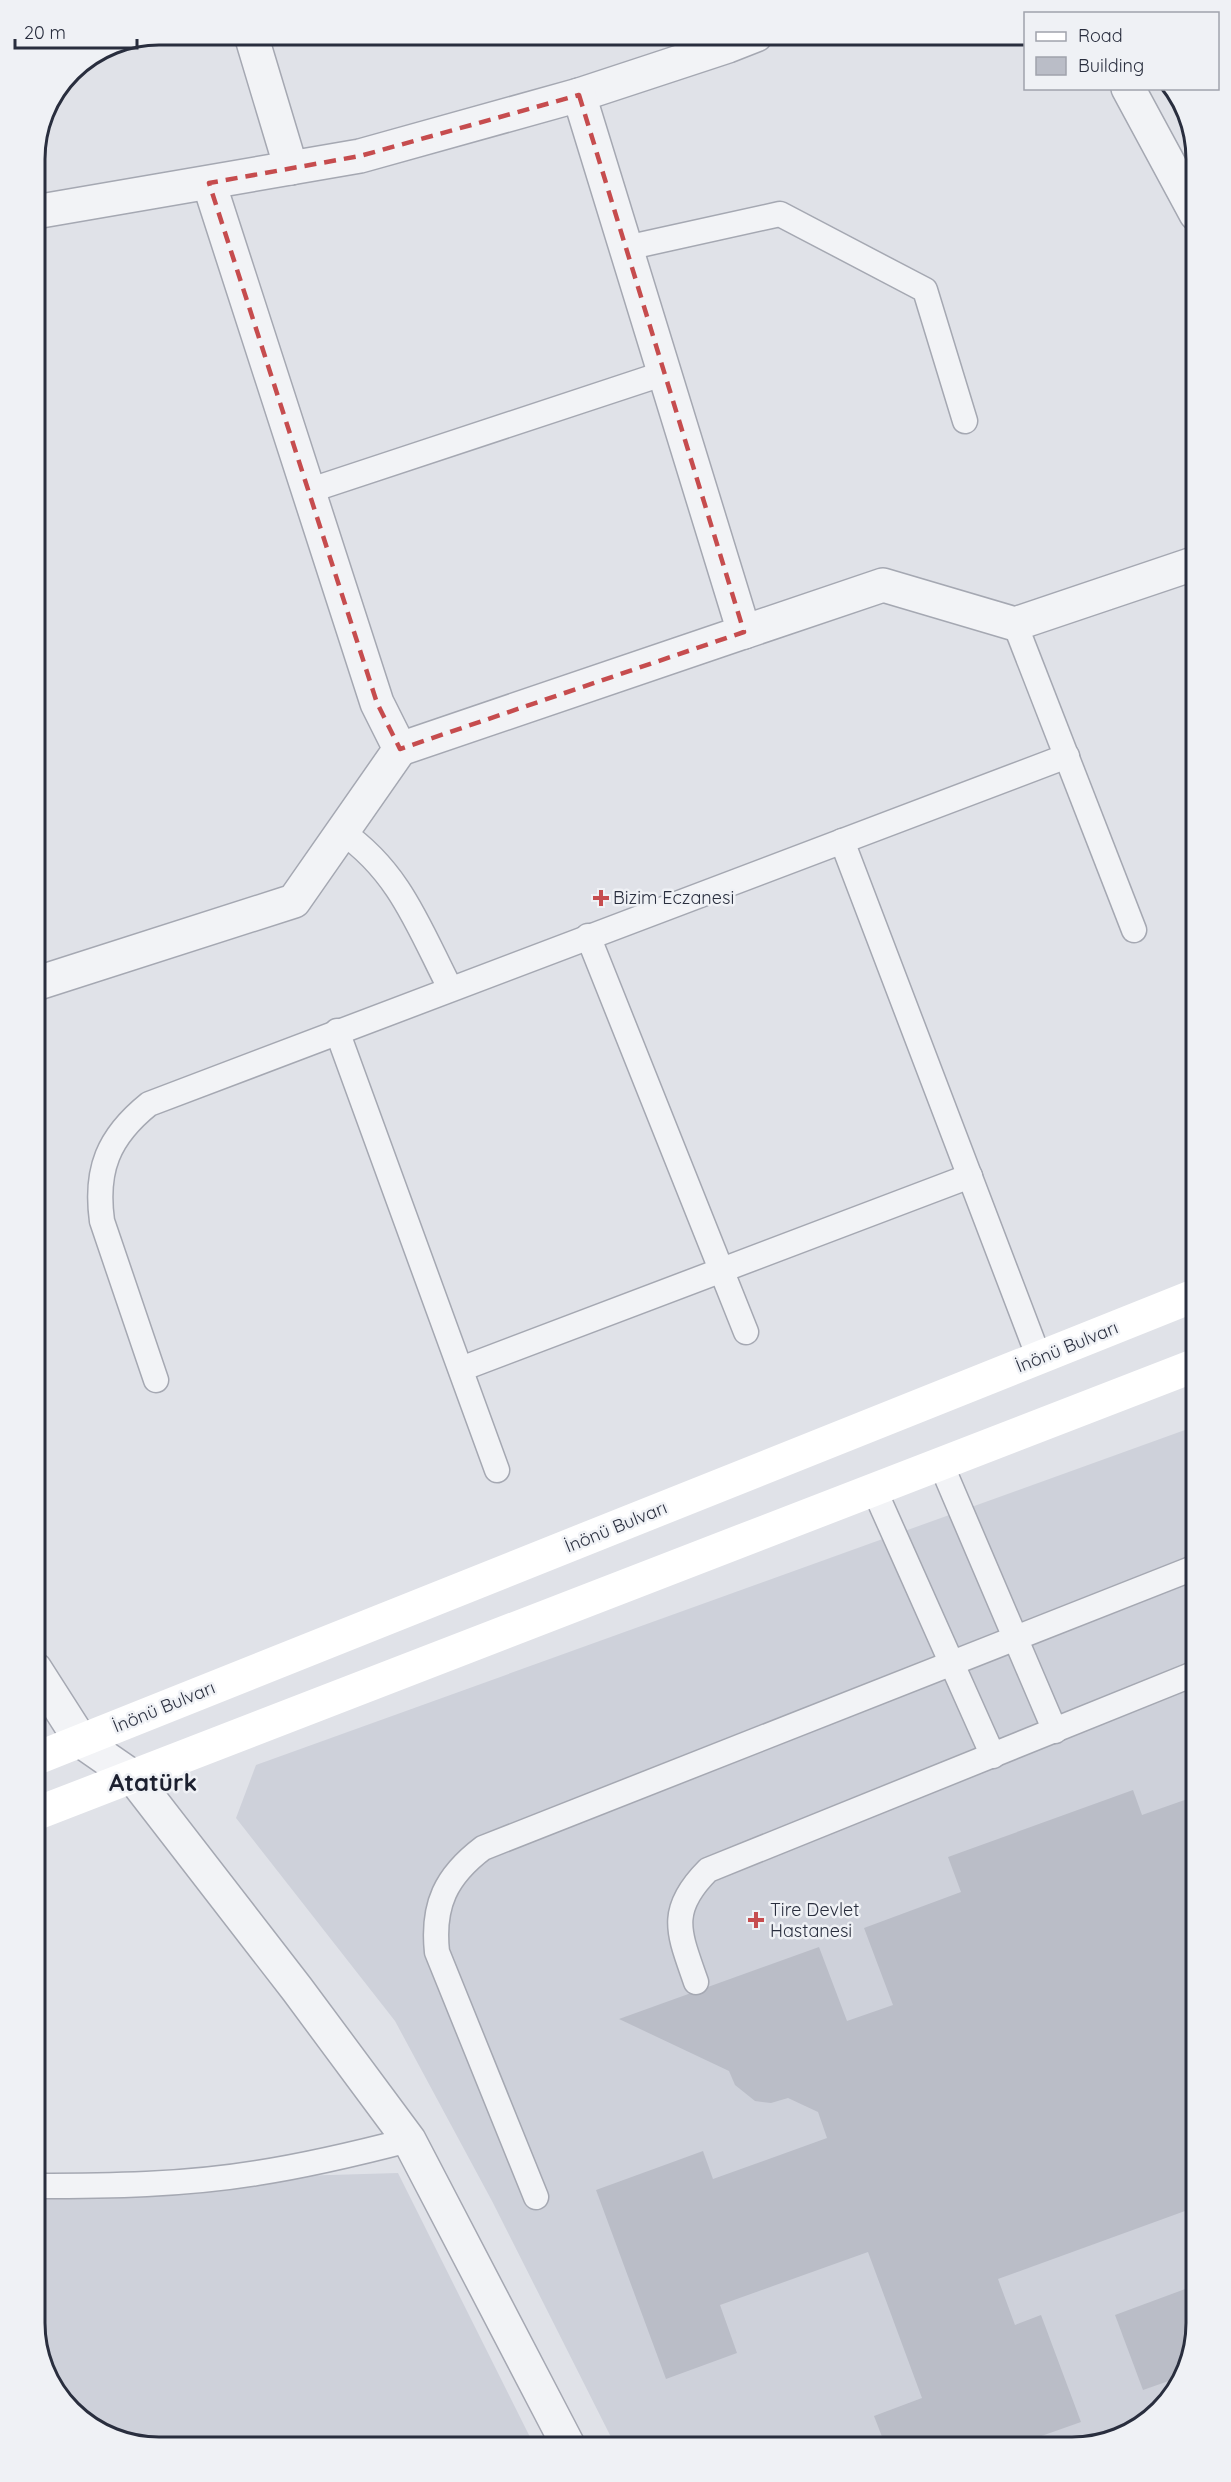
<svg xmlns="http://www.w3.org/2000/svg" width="1231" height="2482" font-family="Quicksand,sans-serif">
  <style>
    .built { fill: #ced1da }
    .building { fill: #babdc7 }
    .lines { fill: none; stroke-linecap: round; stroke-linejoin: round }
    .service-casing { stroke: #a5a8b2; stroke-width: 27 }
    .minor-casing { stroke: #a5a8b2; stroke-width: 36 }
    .tertiary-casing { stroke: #a5a8b2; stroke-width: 36 }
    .service { stroke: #f2f3f6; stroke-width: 24 }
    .minor { stroke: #f2f3f6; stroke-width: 33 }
    .tertiary { stroke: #f2f3f6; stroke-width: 33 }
    .secondary { stroke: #fff; stroke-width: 33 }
    .marked { fill: none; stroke: #c64c4e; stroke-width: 4.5; stroke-dasharray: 12 8; stroke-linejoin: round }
    .poi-dot { fill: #c64c4e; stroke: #eff1f5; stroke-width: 2 }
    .labels { text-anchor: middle; stroke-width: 5; stroke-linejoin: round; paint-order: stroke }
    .poi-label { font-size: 18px; fill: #292e3e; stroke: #eff1f5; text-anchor: start }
    .street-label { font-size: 18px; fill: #292e3e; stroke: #eff1f5 }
    .district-label { font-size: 24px; font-weight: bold; fill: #1c202f; stroke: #eff1f5 }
    .rim { fill: none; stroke: #292e3e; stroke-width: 3 }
  </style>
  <rect width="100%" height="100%" fill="#e0e2e8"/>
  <g class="built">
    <path d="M1196,1426V2323L1175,2392L1119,2438L1072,2447H616L492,2201L395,2021L236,1818L256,1765Z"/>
    <path d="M398,2173L535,2447H151L90,2426L44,2370L35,2323V2184Z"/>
  </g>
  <g class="building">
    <path d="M1133,1790L1142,1815L1196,1796V2207L998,2279L1015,2325L1041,2315L1081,2422L1010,2447H886L874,2416L922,2398L868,2252L720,2305L737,2353L666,2379L596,2190L703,2151L713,2179L827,2138L818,2112L788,2098L771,2103L755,2101L735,2085L729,2071L619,2019L819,1947L847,2021L893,2005L864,1928L961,1892L948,1857Z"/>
    <path d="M1196,2285V2323L1180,2377L1143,2390L1115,2315Z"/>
  </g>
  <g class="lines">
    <defs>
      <g id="service">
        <path d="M626,248L780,214L925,290L965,421"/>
        <path d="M308,491L665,373"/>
        <path d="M1015,624L1134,930"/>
        <path d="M342,832C400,872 419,928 450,988"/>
        <path d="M842,841L1039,1358"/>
        <path d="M588,936L746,1332"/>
        <path d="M337,1031L497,1470"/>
        <path d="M461,1369L970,1176"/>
        <path d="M156,1380L102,1221C95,1170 108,1137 149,1104L1067,756"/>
        <path d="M941,1464L1055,1731"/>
        <path d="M874,1489L993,1756"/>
        <path d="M696,1982C679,1933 667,1911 708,1870L1196,1673"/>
        <path d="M35,2186C109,2186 184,2185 257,2173C309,2165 359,2153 409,2140"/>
        <path d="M536,2197L437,1952C432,1905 446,1876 483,1848L1196,1567"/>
      </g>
      <g id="minor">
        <path d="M251,35L291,168"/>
        <path d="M35,212L360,156L579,95L728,46L756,35"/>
        <path d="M744,632L883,585L1015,624L1196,563"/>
        <path d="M400,749L744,632L579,95"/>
        <path d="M35,984L294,901L400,749L377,703L209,183"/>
        <path d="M35,1669L81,1741L133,1777L297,1989L409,2140L569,2447"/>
      </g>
      <path id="tertiary" d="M1128,88L1196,214"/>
    </defs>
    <use href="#service" class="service-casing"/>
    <use href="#minor" class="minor-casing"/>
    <use href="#tertiary" class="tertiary-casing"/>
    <use href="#service" class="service"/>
    <use href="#minor" class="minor"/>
    <use href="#tertiary" class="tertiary"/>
    <g class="secondary">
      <path d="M35,1759L1196,1295"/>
      <path d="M35,1814L1196,1365"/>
    </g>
  </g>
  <path class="marked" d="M579,95L744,632L400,749L377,703L209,183L360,156Z"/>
  <g class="poi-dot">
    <path d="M598 889h6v6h6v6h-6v6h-6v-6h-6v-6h6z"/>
    <path d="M753 1911h6v6h6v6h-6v6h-6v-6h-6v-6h6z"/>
  </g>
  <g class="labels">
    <g class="poi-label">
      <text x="613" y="904">Bizim Eczanesi</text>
      <text x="770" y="1916">Tire Devlet<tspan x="770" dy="21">Hastanesi</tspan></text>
    </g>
    <g class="street-label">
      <text transform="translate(1067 1347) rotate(-22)" y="6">İnönü Bulvarı</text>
      <text transform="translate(616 1527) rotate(-22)" y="6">İnönü Bulvarı</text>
      <text transform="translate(164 1707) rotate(-22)" y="6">İnönü Bulvarı</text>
    </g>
    <g class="district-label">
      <text x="153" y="1791">Atatürk</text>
    </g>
  </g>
  <path d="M0 0H1231V2482H0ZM159 45H1072A114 114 0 0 1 1186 159V2323A114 114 0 0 1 1072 2437H159A114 114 0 0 1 45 2323V159A114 114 0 0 1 159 45Z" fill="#eff1f5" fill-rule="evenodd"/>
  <path class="rim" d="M159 45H1072A114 114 0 0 1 1186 159V2323A114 114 0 0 1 1072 2437H159A114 114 0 0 1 45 2323V159A114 114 0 0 1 159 45Z"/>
  <rect x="1024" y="12" width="195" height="78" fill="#eff1f5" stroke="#a0a3ac" stroke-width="1.5"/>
  <rect x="1036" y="32" width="30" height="9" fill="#ffffff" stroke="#a0a3ac" stroke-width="1.5"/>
  <text x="1078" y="42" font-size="18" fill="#292e3e">Road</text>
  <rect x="1036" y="57" width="30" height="18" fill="#babdc7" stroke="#a0a3ac" stroke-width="1.5"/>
  <text x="1078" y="72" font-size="18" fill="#292e3e">Building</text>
  <path d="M15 39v9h122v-9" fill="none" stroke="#292e3e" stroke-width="3"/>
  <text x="24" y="39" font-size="18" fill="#292e3e" stroke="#eff1f5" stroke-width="4.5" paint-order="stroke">20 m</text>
</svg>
